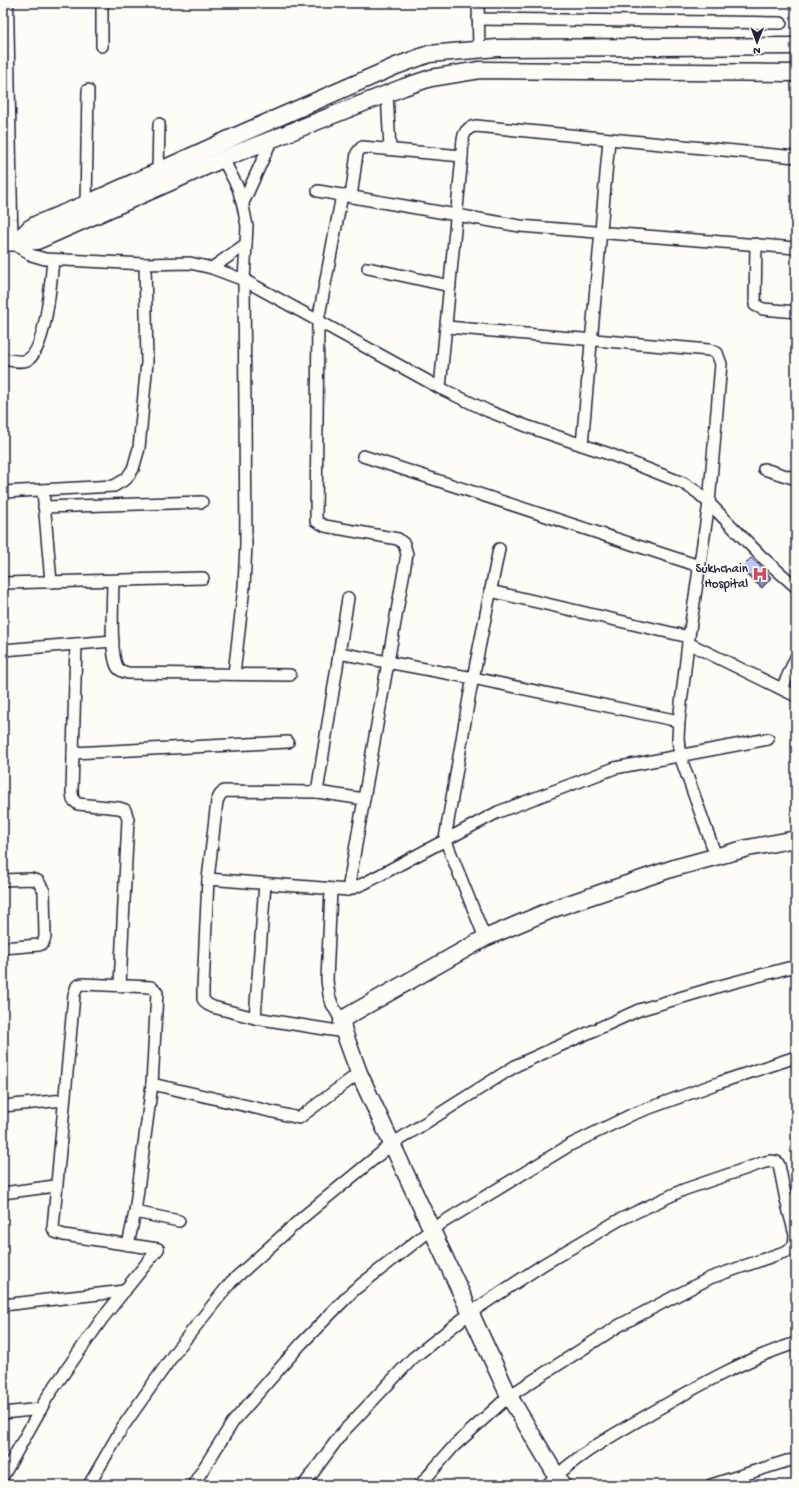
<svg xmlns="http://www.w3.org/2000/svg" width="799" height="1488" font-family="'Gochi Hand',sans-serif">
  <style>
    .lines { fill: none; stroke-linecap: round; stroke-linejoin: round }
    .street-casing { stroke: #22223b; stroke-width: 14 }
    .secondary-casing { stroke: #22223b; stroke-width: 19 }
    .street { stroke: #fdfcf7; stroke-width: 11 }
    .secondary { stroke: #fdfcf7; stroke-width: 16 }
    .wall { fill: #a4acd7; stroke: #22223b }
    .shaded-wall { fill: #868caf; stroke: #22223b }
    .building { fill: #bfc8fa; stroke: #22223b }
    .labels { text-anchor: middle; stroke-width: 3; stroke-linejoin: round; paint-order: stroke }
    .poi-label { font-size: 13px; fill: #22223b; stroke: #fdfcf7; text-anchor: end }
  </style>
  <rect width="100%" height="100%" fill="#fdfcf7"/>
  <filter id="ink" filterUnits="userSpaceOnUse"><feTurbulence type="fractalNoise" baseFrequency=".025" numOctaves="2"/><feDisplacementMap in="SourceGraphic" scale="8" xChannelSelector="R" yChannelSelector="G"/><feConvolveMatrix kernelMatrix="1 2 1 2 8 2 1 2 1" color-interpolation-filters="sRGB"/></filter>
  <g filter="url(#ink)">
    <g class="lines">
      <defs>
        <g id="street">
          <path d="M102,3V46"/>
          <path d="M478,3L479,50"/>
          <path d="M478,19L781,23"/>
          <path d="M387,93L390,149"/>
          <path d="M223,159L238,188L243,206L247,226L244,280L246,544L244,587L234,674"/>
          <path d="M158,171L159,124"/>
          <path d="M318,191L520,226L796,248"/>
          <path d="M342,195L318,321L316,521L325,526L398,539L404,544L407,554L348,890"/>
          <path d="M351,197L357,153L362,147L462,156"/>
          <path d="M243,203L272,139"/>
          <path d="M86,204L88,90"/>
          <path d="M11,242L31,255L45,259L145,264L190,263L212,268L244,280L440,388L488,411L529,427L612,455L683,483L697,492L709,503L761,556L796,587"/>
          <path d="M756,244L755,305L763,309L796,312"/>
          <path d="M212,268L246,244"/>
          <path d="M368,268L450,286"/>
          <path d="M447,327L709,350L717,353L721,364L709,503L688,643L679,721L678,738L680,756L716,856"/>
          <path d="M3,359C10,360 21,363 27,360C46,351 51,280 53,260"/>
          <path d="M440,388L462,156C463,144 460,128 476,126L796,157"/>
          <path d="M582,445L609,140"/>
          <path d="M363,456L699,566"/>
          <path d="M764,469L796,479"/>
          <path d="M43,491L51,582"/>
          <path d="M3,492L114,486L126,479L133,469L139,448L147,362L145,264"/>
          <path d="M44,507L202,502"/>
          <path d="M113,581C113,598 109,656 118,668C120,671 124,672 128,673L290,675"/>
          <path d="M3,583L203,578"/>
          <path d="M490,591L689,637"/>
          <path d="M688,643L796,696"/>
          <path d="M76,644L72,792L73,800L78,804L119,808L125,810L128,819L120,985"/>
          <path d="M3,650L113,641"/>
          <path d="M339,653L473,678L679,721"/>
          <path d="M782,689L796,657"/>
          <path d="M73,753L288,742"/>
          <path d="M317,792L348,598"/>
          <path d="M208,879L348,890L365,883L498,812L615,768L768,739"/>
          <path d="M3,880L31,879L38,881L44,891L45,937L43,943L39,945L3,948"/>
          <path d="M331,890L327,980L329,995L332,1004L342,1022"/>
          <path d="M485,938L445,839L469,698L499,549"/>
          <path d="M255,1018L265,884"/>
          <path d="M344,1032L255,1018L213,1007L207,1004L203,999V989L208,879L217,801L220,795L224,791L317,792L364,799"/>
          <path d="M152,1084L299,1118L359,1073"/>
          <path d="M3,1106L64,1100"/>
          <path d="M3,1193L55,1186"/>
          <path d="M786,1200L796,1198"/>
          <path d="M135,1212L179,1221"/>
          <path d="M128,1245L135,1212L152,1084L157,993L155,990L151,987L82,984L77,986L74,995L53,1228L55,1232L64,1235L158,1249"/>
          <path d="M3,1305L125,1291"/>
          <path d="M3,1413L41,1409"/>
          <path d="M3,1476L48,1396L102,1319L158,1249"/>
          <path d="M89,1485L122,1428L176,1351L231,1282L303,1217L392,1144L517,1065L639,1010L720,986L788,968H796"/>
          <path d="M193,1485L233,1422L301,1344L354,1290L432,1229L570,1145L633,1114L721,1082L796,1057"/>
          <path d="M304,1485L342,1433L413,1358L470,1313L544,1264L619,1220L683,1190L765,1162L771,1161L777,1162L779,1165L786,1200L795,1235L794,1246L787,1251L710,1278L620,1325L509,1396L454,1446L420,1485"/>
          <path d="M547,1485C577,1454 615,1434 651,1413C698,1386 745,1359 796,1343"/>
          <path d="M711,1485L787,1461L796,1460"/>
        </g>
        <g id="secondary">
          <path d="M5,3L9,219L10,242"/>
          <path d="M17,241L30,228L37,224L86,204L238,135L396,66L429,54L497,48L796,46"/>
          <path d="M3,243L37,241L44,238L232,155L404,87L431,78L480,70L796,73"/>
          <path d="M562,1485L509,1396L359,1073L344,1032L342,1022L346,1017L485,938L556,908L674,868L748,848L796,839"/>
        </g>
      </defs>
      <use href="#street" class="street-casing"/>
      <use href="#secondary" class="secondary-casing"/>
      <use href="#street" class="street"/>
      <use href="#secondary" class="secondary"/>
    </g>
    <path class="wall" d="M741,568L766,571L771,578L762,588L746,575Z"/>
    <path class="shaded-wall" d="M766,571L771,578L762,588L757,582Z"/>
    <path class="building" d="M751,558L766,571L757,582L741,568Z"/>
  </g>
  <defs>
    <symbol id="hospital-bare" viewBox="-9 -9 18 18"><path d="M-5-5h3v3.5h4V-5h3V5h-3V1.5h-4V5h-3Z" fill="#d1495b" stroke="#fdfcf7" stroke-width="2.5" paint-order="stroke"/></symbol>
  </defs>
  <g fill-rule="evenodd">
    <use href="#hospital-bare" x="749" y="563" width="22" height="22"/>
  </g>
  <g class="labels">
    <g class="poi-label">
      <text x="748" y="572">Sukhchain<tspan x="748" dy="15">Hospital</tspan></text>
    </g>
  </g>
  <rect width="799" height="1488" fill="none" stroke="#fdfcf7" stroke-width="16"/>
  <rect x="8" y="8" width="783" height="1472" fill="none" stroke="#22223b" stroke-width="1.5" filter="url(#ink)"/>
  <g transform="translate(757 42) rotate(181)" stroke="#fdfcf7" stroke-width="3" paint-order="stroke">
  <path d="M0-3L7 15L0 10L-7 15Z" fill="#22223b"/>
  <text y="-6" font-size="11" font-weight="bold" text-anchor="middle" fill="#22223b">N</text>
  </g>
</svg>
